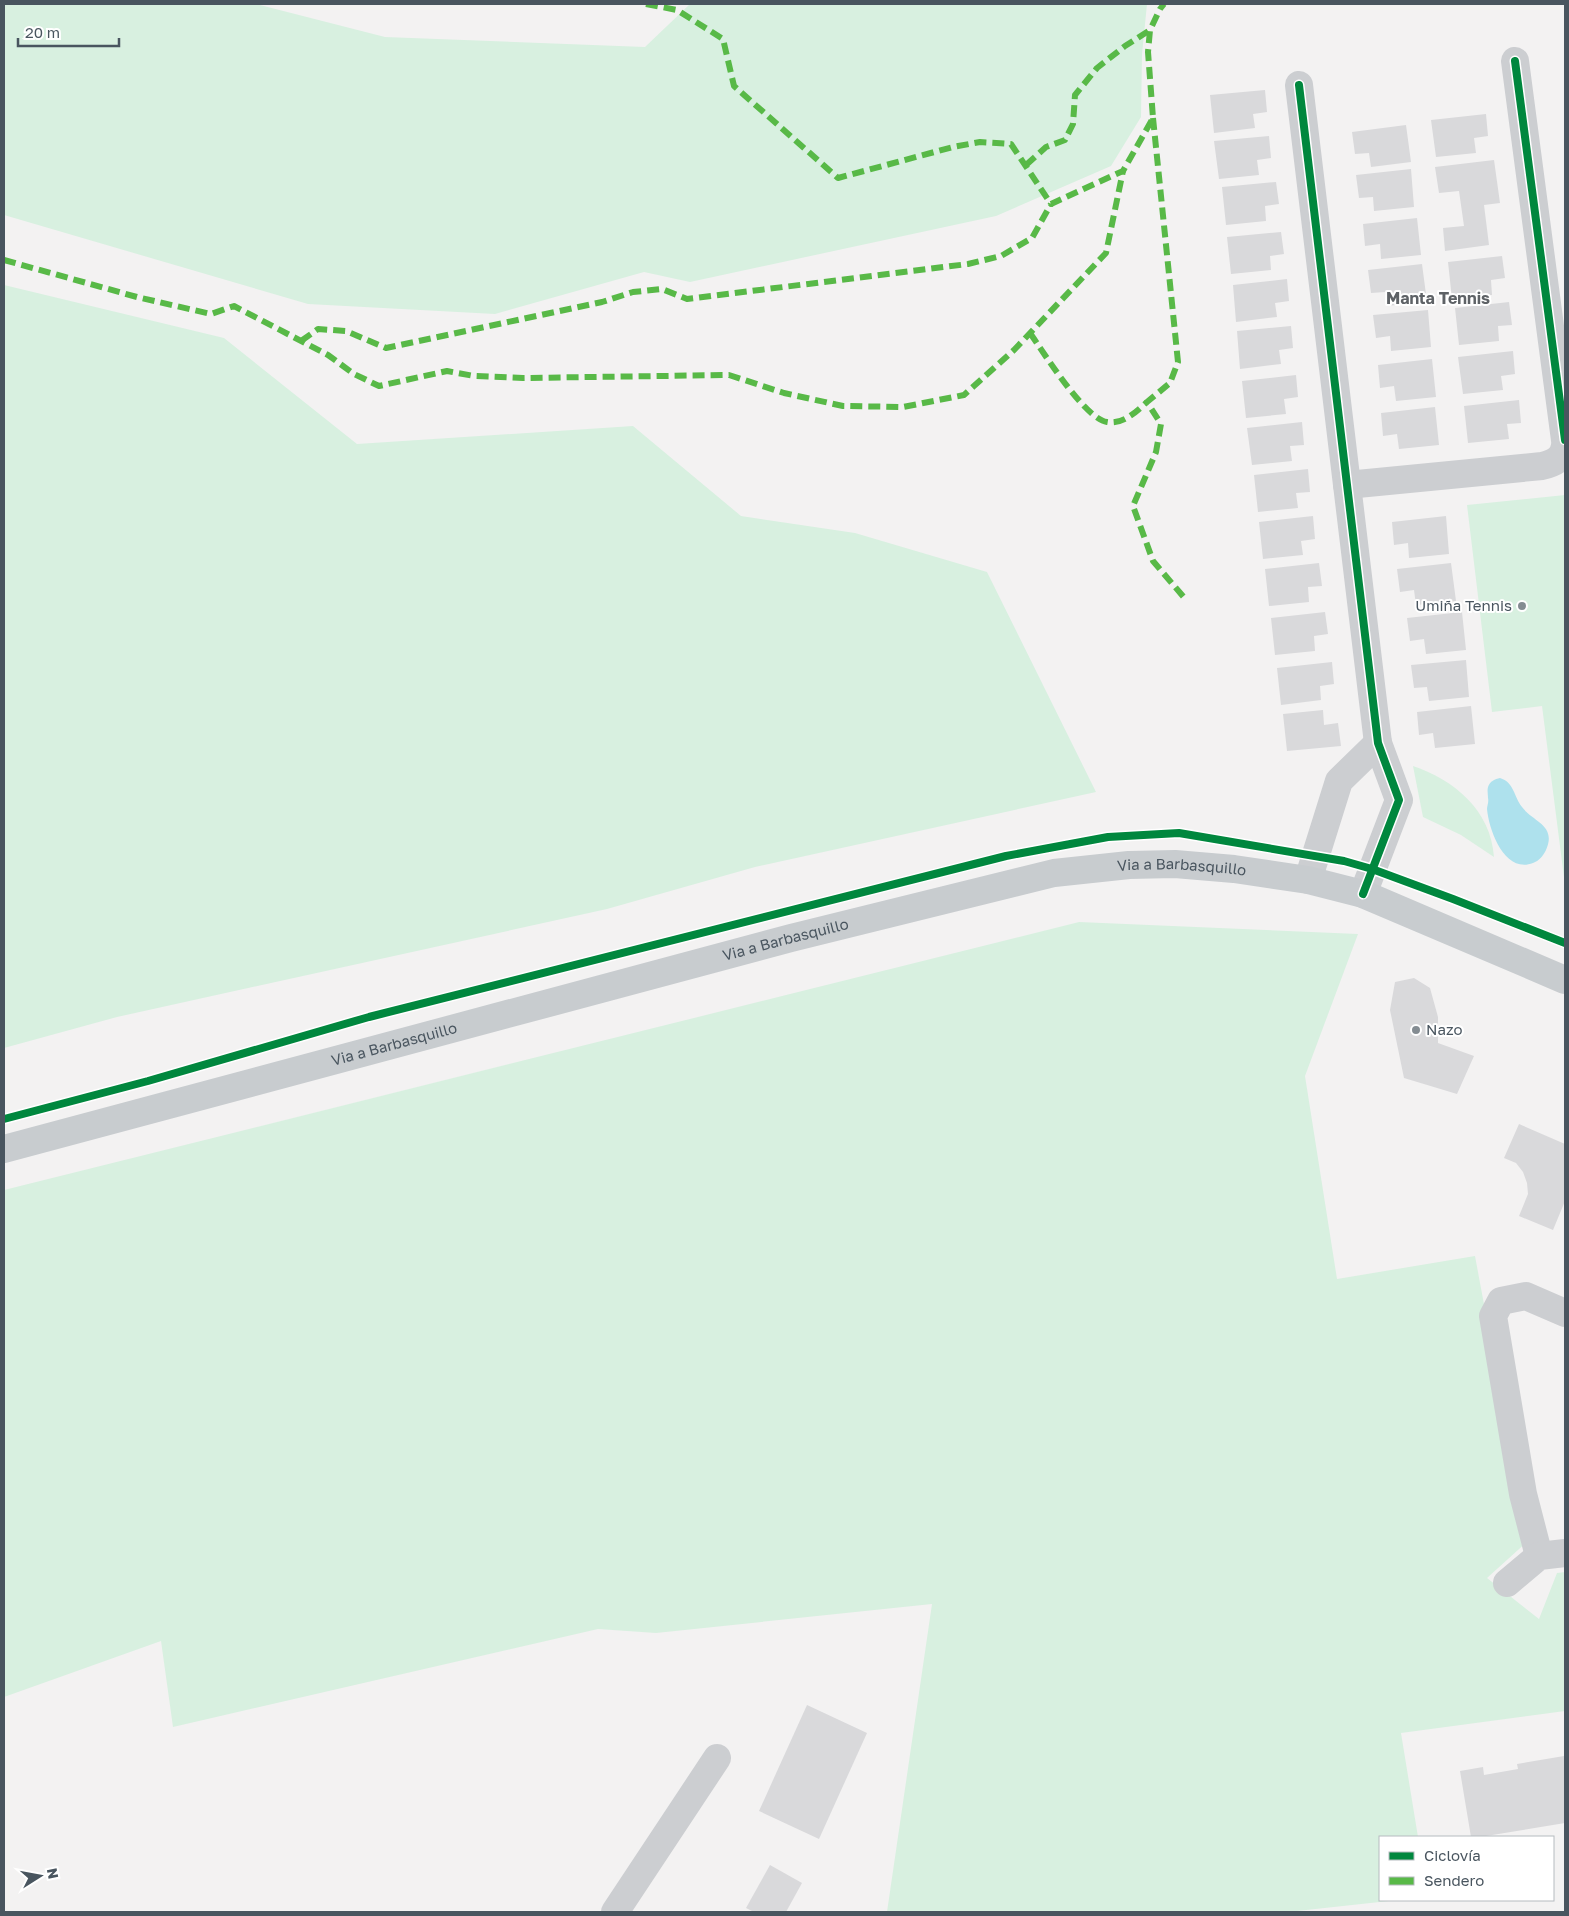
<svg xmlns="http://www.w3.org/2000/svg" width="1569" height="1916" font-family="'Golos Text',sans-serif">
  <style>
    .green { fill: #d8f0e0 }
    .water { fill: #aee1ed }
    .building { fill: #d9d9db }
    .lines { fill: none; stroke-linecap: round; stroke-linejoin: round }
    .minor { stroke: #ccced1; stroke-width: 28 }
    .major { stroke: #c8cccf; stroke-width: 28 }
    .quiet { stroke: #58b947; stroke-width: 6; stroke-dasharray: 12 6; stroke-linecap: butt }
    .cycleway-casing { stroke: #fff; stroke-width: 11 }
    .cycleway { stroke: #00873e; stroke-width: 8 }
    .poi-dot { fill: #848c92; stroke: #fff; stroke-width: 2 }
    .labels { text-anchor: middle; stroke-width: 4; stroke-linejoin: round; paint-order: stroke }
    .poi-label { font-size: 15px; fill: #49555f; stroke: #fff; text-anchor: end }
    .street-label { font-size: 15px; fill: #49555f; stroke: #fff }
    .neighbourhood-label { font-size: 16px; font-weight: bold; fill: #5e6266; stroke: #fff }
  </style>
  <rect width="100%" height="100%" fill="#f3f2f2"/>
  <g class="green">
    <path d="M4,4H256L385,37L645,47L690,4H1147L1142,54L1141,117L1111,166L996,216L690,282L644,272L495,314L308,304L4,215Z"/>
    <path d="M4,285L224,338L357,444L633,426L741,516L855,533L987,572L1096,792L755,867L607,909L117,1017L4,1048Z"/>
    <path d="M1565,495V885L1542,706L1492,712L1467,505Z"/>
    <path d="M1413,766C1454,780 1491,810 1494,857L1461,835L1423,817Z"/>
    <path d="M1079,922L1358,934L1305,1076L1337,1279L1475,1256L1528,1541L1487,1578L1539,1619L1557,1573L1565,1572V1711L1401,1733L1418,1837H1380V1900H1398L1288,1912H887L932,1604L656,1633L598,1629L173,1727L161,1641L4,1697V1190Z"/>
  </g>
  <path class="water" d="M1500,778C1514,782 1514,797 1522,807C1533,822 1557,825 1546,850C1543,856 1539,861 1533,863C1505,874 1489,831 1487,809C1487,806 1489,802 1488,798C1488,794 1487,791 1488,787C1490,781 1495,779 1500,778Z"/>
  <g class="building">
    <path d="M1265,90L1267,112L1253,114L1255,128L1214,133L1210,95Z"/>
    <path d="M1486,114L1488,136L1474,138L1476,153L1436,157L1431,120Z"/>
    <path d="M1406,125L1411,162L1371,167L1369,153L1355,154L1352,132Z"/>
    <path d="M1269,136L1271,158L1257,160L1259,175L1219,179L1214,141Z"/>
    <path d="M1494,160L1500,203L1484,205L1489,245L1445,251L1443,228L1464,226L1459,191L1439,193L1435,167Z"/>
    <path d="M1411,169L1414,207L1374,211L1373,197L1359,198L1356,175Z"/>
    <path d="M1276,182L1279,204L1265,206L1266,221L1226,225L1222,187Z"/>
    <path d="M1417,218L1421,255L1381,259L1380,244L1365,246L1363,224Z"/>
    <path d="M1281,232L1284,254L1270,256L1271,270L1231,274L1227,237Z"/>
    <path d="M1502,256L1505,278L1491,280L1492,295L1452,299L1448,262Z"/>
    <path d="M1422,264L1427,302L1387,306L1385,292L1371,293L1368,270Z"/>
    <path d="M1287,279L1289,301L1275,303L1277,317L1236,322L1233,285Z"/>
    <path d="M1509,302L1512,325L1498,326L1499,341L1459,345L1455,308Z"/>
    <path d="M1428,310L1431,347L1391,351L1390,336L1376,338L1373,315Z"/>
    <path d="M1291,326L1293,348L1279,350L1281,364L1240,369L1237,331Z"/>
    <path d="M1513,351L1515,374L1501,376L1503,390L1463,394L1458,357Z"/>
    <path d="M1432,359L1436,397L1396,401L1394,386L1380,388L1378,365Z"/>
    <path d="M1296,375L1298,397L1284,399L1286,414L1246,418L1242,381Z"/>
    <path d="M1519,400L1521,423L1507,424L1509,439L1468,443L1464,406Z"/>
    <path d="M1435,407L1439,445L1399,449L1397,434L1383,436L1381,413Z"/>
    <path d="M1302,422L1304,445L1290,446L1292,461L1252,465L1247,428Z"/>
    <path d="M1308,469L1310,492L1296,493L1298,508L1258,512L1254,475Z"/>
    <path d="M1313,516L1315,539L1301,541L1303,555L1263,559L1259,522Z"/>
    <path d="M1446,516L1449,554L1409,558L1408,543L1394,545L1392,522Z"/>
    <path d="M1319,563L1322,586L1308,587L1309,602L1269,606L1265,569Z"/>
    <path d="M1451,563L1456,601L1416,605L1414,590L1400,592L1397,569Z"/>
    <path d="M1325,612L1328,634L1314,636L1315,651L1275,655L1271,618Z"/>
    <path d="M1462,612L1466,650L1426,654L1424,639L1410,641L1407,618Z"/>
    <path d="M1466,660L1469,697L1429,701L1427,687L1414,688L1411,665Z"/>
    <path d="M1332,662L1334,684L1320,686L1321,700L1281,705L1277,668Z"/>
    <path d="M1471,706L1475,744L1435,748L1433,733L1419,735L1417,712Z"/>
    <path d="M1323,710L1324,725L1338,723L1341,746L1287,751L1283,714Z"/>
    <path d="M1414,978L1430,988L1438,1017V1043L1474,1056L1457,1094L1404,1078L1390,1010L1395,982Z"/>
    <path d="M1519,1124L1565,1144V1201L1553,1230L1519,1216L1528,1194L1527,1183L1523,1172L1516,1163L1504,1158Z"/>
    <path d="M807,1705L867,1733L819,1839L759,1811Z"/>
    <path d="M1564,1756L1565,1764V1823L1480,1837H1471L1460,1771L1483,1767L1484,1775L1518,1769L1517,1764Z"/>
    <path d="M770,1865L802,1883L786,1912H754L746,1908Z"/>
  </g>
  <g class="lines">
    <g class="minor">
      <path d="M1515,61L1565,440"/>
      <path d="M1299,85L1378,743L1399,800L1363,894"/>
      <path d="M1347,485L1542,466C1554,463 1563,459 1565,446"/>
      <path d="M1308,880L1339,781L1378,743"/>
      <path d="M1539,1556L1523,1494L1493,1316L1501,1301L1526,1296L1565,1313"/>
      <path d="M1507,1583L1539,1556L1565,1553"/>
      <path d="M615,1912L717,1758"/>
    </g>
    <path class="major" id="s1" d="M4,1149L791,938L1054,873L1129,865L1175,864L1234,869L1308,880L1363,894L1565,980"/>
    <g class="quiet">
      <path d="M646,4L677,10L723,39L734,86L838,178L953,147L980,142L1011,144L1051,204L1123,171L1153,118L1148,52L1150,30L1160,9L1164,4"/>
      <path d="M1153,118L1178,362L1170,383L1147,402L1161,424L1156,452L1133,506L1153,561L1187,601"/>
      <path d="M1026,165L1046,147L1065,140L1073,124L1075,95L1097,68L1125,46L1150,30"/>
      <path d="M4,260L137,297L211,314L234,306L328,355L354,374L379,386L447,371L474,376L523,378L729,375L784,393L843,406L903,407L964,395L1014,350L1106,253L1123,171"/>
      <path d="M1030,333C1044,353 1085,419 1107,422C1123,425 1137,411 1147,402"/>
      <path d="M301,341L318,329L346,331L386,348L602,302L633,292L662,289L687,299L968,264L1001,256L1032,238L1051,204"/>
    </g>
    <defs>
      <g id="cycleway">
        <path d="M1515,61L1565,440"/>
        <path d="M1299,85L1378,743L1399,800L1363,894"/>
        <path d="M4,1119L148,1081L369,1017L1006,856L1108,837L1179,833L1344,861L1372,869L1453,899L1565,943"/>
      </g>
    </defs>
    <use href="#cycleway" class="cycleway-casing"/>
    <use href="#cycleway" class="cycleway"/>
  </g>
  <g class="poi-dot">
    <circle cx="1522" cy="606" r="5"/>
    <circle cx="1416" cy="1030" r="5"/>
  </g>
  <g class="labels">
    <g class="poi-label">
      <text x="1512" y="611">Umiña Tennis</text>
      <text x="1426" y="1035" text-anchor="start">Nazo</text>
    </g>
    <g class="street-label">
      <text dy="5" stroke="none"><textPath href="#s1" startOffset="1214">Via a Barbasquillo</textPath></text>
      <text dy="5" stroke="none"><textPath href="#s1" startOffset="809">Via a Barbasquillo</textPath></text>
      <text dy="5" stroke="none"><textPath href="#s1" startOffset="404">Via a Barbasquillo</textPath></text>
    </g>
    <g class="neighbourhood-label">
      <text x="1438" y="304">Manta Tennis</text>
    </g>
  </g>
  <rect width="1569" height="1916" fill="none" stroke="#49555f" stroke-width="10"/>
  <rect x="1379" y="1836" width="175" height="65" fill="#ffffff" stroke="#b6bbbf"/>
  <rect x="1389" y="1852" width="25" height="8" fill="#00873e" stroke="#b6bbbf"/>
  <text x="1424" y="1861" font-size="15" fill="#49555f">Ciclovía</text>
  <rect x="1389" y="1877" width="25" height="8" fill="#58b947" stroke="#b6bbbf"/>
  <text x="1424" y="1886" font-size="15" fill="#49555f">Sendero</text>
  <g transform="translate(40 1876) rotate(79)" stroke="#ffffff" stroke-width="4" paint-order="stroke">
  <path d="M0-4L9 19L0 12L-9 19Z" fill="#49555f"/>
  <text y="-8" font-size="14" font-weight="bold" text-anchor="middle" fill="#49555f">N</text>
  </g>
  <path d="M18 38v8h101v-8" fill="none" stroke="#49555f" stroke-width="2.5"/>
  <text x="25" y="38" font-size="15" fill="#49555f" stroke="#ffffff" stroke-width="4" paint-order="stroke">20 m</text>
</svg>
